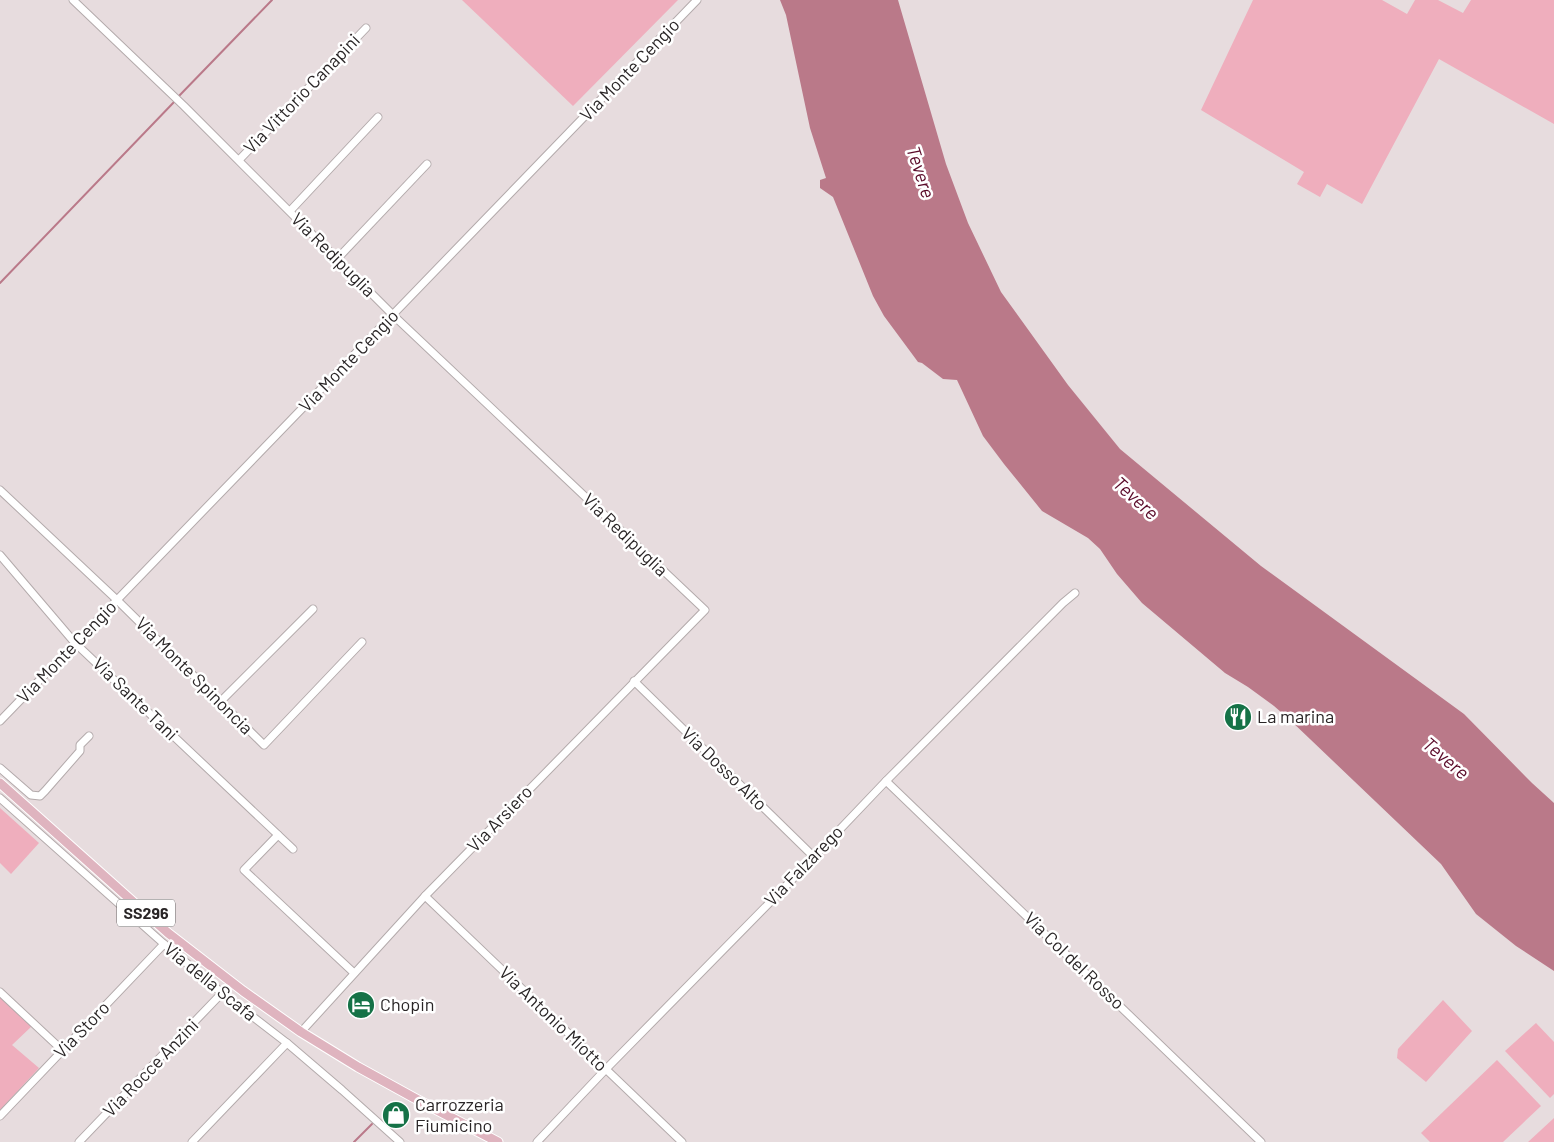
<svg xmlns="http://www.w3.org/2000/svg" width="1554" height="1142" font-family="Barlow,sans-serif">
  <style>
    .green { fill: #efaebd }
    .water { fill: #ba7989 }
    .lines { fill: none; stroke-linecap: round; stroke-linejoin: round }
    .stream { stroke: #ba7989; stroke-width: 2 }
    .minor-casing { stroke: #b3aaab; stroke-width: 9 }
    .major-casing { stroke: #fff; stroke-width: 11 }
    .minor { stroke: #fff; stroke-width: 7 }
    .major { stroke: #dfb4bf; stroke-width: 9 }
    .labels { text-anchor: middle; stroke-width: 5; stroke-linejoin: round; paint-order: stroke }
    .shield { fill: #fff; stroke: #696667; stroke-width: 1 }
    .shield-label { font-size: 16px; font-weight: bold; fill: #292526 }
    .street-label { font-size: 18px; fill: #292526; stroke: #fff }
    .poi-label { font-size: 18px; fill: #292526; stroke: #fff; text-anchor: start }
    .water-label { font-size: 19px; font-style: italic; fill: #5a0a29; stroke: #fff }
  </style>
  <rect width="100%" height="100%" fill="#e7dcde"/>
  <g class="green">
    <path d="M462,0H678L573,106Z"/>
    <path d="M1253,0H1382L1407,14L1415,0H1438L1463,13L1471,0H1554V124L1439,59L1362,204L1327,184L1320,197L1297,184L1304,172L1201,110Z"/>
    <path d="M0,808L39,843L11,874L0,863Z"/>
    <path d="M0,996L32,1026L12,1045L39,1068L0,1110Z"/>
    <path d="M1443,1000L1472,1031L1426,1082L1397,1058L1398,1049Z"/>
    <path d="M1536,1023L1554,1042V1094L1550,1098L1505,1051Z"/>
    <path d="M1497,1060L1541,1106L1503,1142H1430L1421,1133Z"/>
    <path d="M1554,1118V1142H1528Z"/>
  </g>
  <path class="water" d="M780,0H898L946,164L968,223L1001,292L1068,385L1120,449L1261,566L1464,714L1532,783L1554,803V971L1516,946L1476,914L1441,864L1289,719L1274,706L1248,687L1225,673L1142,603L1117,574L1100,549L1088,538L1042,511L1004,464L983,436L957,380L943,379L922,363L918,362L884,316L873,296L833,197L820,188V180L826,178L810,128L786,15Z"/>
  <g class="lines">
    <g class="stream">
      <path d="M178,97L272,0"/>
      <path d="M0,283L175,101"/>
      <path d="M354,1142L372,1124"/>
    </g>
    <defs>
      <g id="minor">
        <path d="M73,0L184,106L393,315L705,610L425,896L301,1032"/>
        <path d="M239,160L366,28"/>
        <path d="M290,211L378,117"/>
        <path d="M337,259L427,164"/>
        <path d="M0,490L117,600L264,745L362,642"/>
        <path d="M0,555L75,643L293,849"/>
        <path d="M634,681L814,857"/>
        <path d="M220,702L313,609"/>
        <path d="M0,721L697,0"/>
        <path d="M0,768L31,795L40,796L45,791L80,751V745L89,736"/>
        <path d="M886,781L1261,1142"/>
        <path d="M0,798L164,944L222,993L287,1043L342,1090L400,1142"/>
        <path d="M278,835L244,870L354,973"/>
        <path d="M425,896L682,1142"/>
        <path d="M0,992L62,1050"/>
        <path d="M0,1116L164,944"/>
        <path d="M79,1142L222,993"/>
        <path d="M192,1142L287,1043"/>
        <path d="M537,1142L606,1069L784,888L886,781L1063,603L1075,593"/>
      </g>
      <path id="major" d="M0,783L168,933L243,991L301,1032L358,1067L418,1100L498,1142"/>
    </defs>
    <use href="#minor" class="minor-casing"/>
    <use href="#major" class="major-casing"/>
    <use href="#minor" class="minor"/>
    <use href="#major" class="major"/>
  </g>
  <defs>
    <symbol id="restaurant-disc" viewBox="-11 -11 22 22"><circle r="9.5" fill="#157247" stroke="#fff"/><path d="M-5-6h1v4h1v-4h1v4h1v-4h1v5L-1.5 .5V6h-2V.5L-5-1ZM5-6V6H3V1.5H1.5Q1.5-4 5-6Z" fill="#fff"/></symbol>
    <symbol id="hotel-disc" viewBox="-11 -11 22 22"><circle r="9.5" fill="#157247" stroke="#fff"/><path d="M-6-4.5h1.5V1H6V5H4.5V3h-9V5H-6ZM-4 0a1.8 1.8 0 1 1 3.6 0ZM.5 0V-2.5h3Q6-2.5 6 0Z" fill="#fff"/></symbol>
    <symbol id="shop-disc" viewBox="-11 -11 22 22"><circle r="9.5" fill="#157247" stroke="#fff"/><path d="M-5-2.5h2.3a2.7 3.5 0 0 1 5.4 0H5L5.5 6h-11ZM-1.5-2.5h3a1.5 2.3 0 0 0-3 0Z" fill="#fff"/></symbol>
  </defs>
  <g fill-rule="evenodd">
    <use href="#restaurant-disc" x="1222" y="701" width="32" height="32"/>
    <use href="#hotel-disc" x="345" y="989" width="32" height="32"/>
    <use href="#shop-disc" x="380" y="1099" width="32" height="32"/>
  </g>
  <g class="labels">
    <rect class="shield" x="117" y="899.5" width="58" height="27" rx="4"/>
    <g class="shield-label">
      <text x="146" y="919">SS296</text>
    </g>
    <g class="street-label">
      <text transform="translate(630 70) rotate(-46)" y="6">Via Monte Cengio</text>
      <text transform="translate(302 94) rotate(-46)" y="6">Via Vittorio Canapini</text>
      <text transform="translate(333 255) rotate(45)" y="6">Via Redipuglia</text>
      <text transform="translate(349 361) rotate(-46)" y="6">Via Monte Cengio</text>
      <text transform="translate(625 535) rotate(44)" y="6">Via Redipuglia</text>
      <text transform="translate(67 652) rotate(-46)" y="6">Via Monte Cengio</text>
      <text transform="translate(194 676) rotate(45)" y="6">Via Monte Spinoncia</text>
      <text transform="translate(135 699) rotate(44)" y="6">Via Sante Tani</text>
      <text transform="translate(724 769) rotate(44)" y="6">Via Dosso Alto</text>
      <text transform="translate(500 819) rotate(-46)" y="6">Via Arsiero</text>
      <text transform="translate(804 866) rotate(-46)" y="6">Via Falzarego</text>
      <text transform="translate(1074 961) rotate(44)" y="6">Via Col del Rosso</text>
      <text transform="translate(210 982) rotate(39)" y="6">Via della Scafa</text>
      <text transform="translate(553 1019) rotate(44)" y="6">Via Antonio Miotto</text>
      <text transform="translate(82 1030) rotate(-46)" y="6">Via Storo</text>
      <text transform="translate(151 1068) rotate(-46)" y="6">Via Rocce Anzini</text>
    </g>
    <g class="poi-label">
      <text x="1257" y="723">La marina</text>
      <text x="380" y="1011">Chopin</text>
      <text x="415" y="1111">Carrozzeria<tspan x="415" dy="21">Fiumicino</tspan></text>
    </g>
    <g class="water-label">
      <text transform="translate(921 172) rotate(72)" y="7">Tevere</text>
      <text transform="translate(1136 498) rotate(42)" y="7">Tevere</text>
      <text transform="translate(1446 758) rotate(40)" y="7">Tevere</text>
    </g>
  </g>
</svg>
